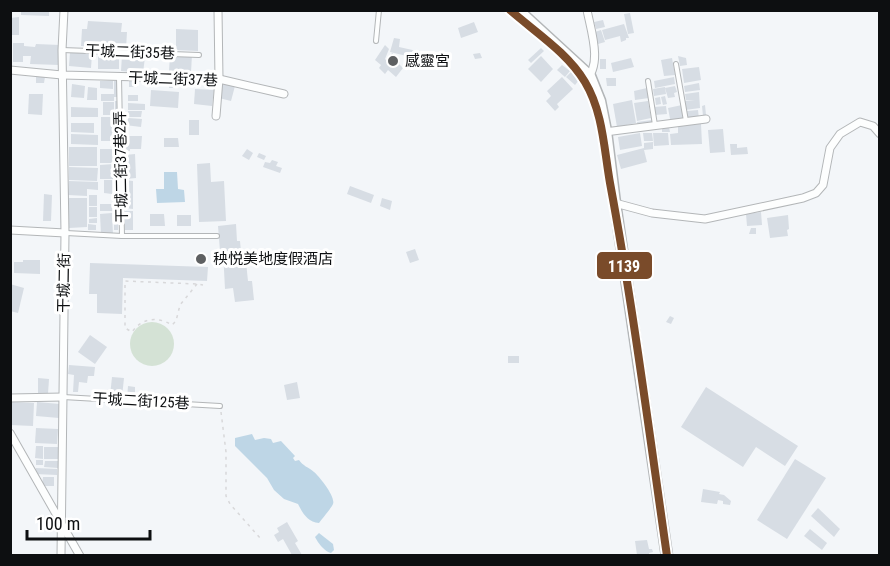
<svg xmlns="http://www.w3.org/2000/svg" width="890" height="566" font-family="'Roboto Condensed','Noto Sans TC',sans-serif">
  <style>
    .green { fill: #d4e2d5 }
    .water { fill: #bed6e6 }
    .building { fill: #d7dde4 }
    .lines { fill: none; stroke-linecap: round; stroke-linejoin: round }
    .lane-casing { stroke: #b3b6b8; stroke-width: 6 }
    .street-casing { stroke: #b3b6b8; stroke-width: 9 }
    .primary-casing { stroke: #b3b6b8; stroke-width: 13 }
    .path { stroke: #d8d8da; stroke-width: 1.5; stroke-dasharray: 3 4.5; stroke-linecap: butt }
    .lane { stroke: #fdfefe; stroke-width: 4 }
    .street { stroke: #fdfefe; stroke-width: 7 }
    .primary { stroke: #fdfefe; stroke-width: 10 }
    .bus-1-casing { stroke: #fff; stroke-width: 12 }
    .bus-1 { stroke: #7a4b2a; stroke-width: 8 }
    .poi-dot { fill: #5e6062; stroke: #fff; stroke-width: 2 }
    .labels { text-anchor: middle; stroke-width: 6; stroke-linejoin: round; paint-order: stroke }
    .street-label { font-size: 15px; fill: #0d0f11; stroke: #fff }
    .poi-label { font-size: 15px; fill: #0d0f11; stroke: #fff; text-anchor: start }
    .line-badge { stroke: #fff; stroke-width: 2 }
    .badge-label { font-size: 16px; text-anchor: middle; font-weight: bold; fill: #fff }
  </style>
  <rect width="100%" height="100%" fill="#f3f6f9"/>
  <circle class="green" cx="152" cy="344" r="22"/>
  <g class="water">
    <path d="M164,172H177L178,189L184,190L185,202L157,203L156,189H164Z"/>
    <path d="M252,434L255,440L264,438L271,439L273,443L281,441L295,456L293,458L295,461L299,460C303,466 308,467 314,472C319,476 336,497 333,504C332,507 322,519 319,523C308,522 303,514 298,504L284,499L274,490L267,478L235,446V438Z"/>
    <path d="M319,533L333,544L334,550L331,553C325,552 318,543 315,537Z"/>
  </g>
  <g class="building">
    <path d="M21,10H49V16L21,15Z"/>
    <path d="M630,13L634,33L628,34L624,14Z"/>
    <path d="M19,17V35H10V18Z"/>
    <path d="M603,20L605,27L596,29L594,22Z"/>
    <path d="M88,21L122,23L121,32H127L126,49L81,46L82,29H87Z"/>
    <path d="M474,22L478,32L461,38L458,28Z"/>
    <path d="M624,24L629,38H626V40L621,42L620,36L605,40L602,30Z"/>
    <path d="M176,29L198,30V51L176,50Z"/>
    <path d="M601,30L605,42L598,44L595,32Z"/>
    <path d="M394,38L400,39L399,47L417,51L415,58L390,52Z"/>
    <path d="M13,43H24V46L35,47L36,44L60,45L59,65L30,64L31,56H23V62H13Z"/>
    <path d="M385,45L389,49L385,59L388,62L392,53L398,58L397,59L400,62L399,64L403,68L396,77L388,70L385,74L379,68L381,65L375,60Z"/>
    <path d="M541,48L544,51L531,63L528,60Z"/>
    <path d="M70,52L92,54L91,68L69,66Z"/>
    <path d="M480,53L482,58L475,59L473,54Z"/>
    <path d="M170,54L192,55L191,72L169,71Z"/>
    <path d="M122,55L145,57L143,73L121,71Z"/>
    <rect x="98" y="56" width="21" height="13"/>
    <path d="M541,56L553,69L541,82L528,69Z"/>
    <path d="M678,56L686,58L687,65L680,66Z"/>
    <path d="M631,58L634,67L613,72L611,63Z"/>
    <path d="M672,58L675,75L664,76L661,60Z"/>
    <rect x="600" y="59" width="6" height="10"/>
    <path d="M562,65L570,71L565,77L557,70Z"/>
    <path d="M699,67L701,80L684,83L682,69Z"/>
    <path d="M571,72L579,80L575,85L566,77Z"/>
    <path d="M36,77H45L44,83H36Z"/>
    <path d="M562,77L573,89L557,104L559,107L555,111L546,101L551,96L547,91Z"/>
    <path d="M674,77L675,84L655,88L654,81Z"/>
    <path d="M606,78H616V86H607Z"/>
    <path d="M100,81H113V89L100,88Z"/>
    <path d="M114,81H118L119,97H114V101H101V94H114Z"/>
    <rect x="129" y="81" width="9" height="6"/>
    <rect x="169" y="82" width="8" height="6"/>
    <path d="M223,83L235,86L231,101L219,98Z"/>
    <path d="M699,83L700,90L685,92L684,86Z"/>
    <path d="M72,84L85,86L84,98L71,97Z"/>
    <path d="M675,86L677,92L674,93L675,97L668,98L665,88Z"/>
    <path d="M88,87L97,88V100H87Z"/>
    <path d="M665,87L666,94L654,96L653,89Z"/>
    <path d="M647,88L649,98L635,100L634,91Z"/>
    <path d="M195,89L214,90L212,106L194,104Z"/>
    <path d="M151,90L179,92L178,108L150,106Z"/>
    <path d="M699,92L700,108L685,110L683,101L695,100H686L685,94Z"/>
    <path d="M29,94H43L42,115L28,114Z"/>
    <rect x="128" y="95" width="10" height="6"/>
    <path d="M665,96L667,104L663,105L661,97Z"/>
    <path d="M660,97L661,104L656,105L655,98Z"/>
    <path d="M632,100L636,123L617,127L613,104Z"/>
    <rect x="115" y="101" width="3" height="13"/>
    <path d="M648,101L651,118L637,121L634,103Z"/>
    <rect x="103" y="102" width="11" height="13"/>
    <path d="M128,103L145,104V110H128Z"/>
    <path d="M682,105L685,121L671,124L668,108Z"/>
    <path d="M705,105L706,115L703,116L702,106Z"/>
    <path d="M666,106L667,114L655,115L654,107Z"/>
    <path d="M71,107L98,108V117H71Z"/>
    <path d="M698,110L699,119L688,120L687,111Z"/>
    <path d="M128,111H142L141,117H127Z"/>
    <path d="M101,117H119V125H114V141H101Z"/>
    <path d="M128,118L142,119L141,127L125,125V121H128Z"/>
    <rect x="189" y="120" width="10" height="15"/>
    <path d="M652,120L653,125L638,127L637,122Z"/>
    <path d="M71,123H94V133L71,132Z"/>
    <path d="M701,124L702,144L671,145L670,134L678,133V125Z"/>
    <path d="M669,127L670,132H662V128Z"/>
    <path d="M723,129L725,152L710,153L708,130Z"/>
    <path d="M640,133L642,146L620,150L618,137Z"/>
    <path d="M643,133H652L653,141H644Z"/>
    <path d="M653,133H668L669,145L654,146Z"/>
    <path d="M71,134L98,135V145L71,144Z"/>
    <path d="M125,136H142L141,149H130V151H125Z"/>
    <path d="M164,138H178L179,147H164Z"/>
    <path d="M653,142V149L644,150L647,162L621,169L617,155L644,148V143Z"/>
    <path d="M730,144H737V148L747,147L748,154L731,155Z"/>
    <rect x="69" y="147" width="28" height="19"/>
    <path d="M100,149H114V159L119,158L118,175H115V163H100Z"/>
    <path d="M247,149L253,153L249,160L242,156Z"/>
    <path d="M259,153L266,156L264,160L257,157Z"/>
    <path d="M135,154L136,178L126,179L125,155Z"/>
    <path d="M272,160L278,162L276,166L282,168L280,173L263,167L265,162L270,163Z"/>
    <path d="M210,163L211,182L224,181L226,221L199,222L197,164Z"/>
    <path d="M114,164V179H100V165Z"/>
    <path d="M69,167L98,168L97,181L69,180Z"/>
    <path d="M115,176H119L118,190H115Z"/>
    <path d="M104,180H112V194L104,193Z"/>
    <path d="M125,180L133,181V209L125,208Z"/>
    <path d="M69,181L98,182V190L87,189V196L68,195Z"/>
    <path d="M350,186L374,195L371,203L347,194Z"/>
    <path d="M114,191H118L119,204H114Z"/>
    <path d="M44,194L52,195L51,221H43Z"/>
    <rect x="89" y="195" width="8" height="11"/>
    <path d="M69,198H87V227L69,228Z"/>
    <path d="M382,198L392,201L390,210L380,206Z"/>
    <rect x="100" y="204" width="13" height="7"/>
    <rect x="89" y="207" width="8" height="10"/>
    <rect x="125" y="211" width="8" height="19"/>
    <path d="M761,212L762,225L747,226L746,214Z"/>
    <path d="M112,213L113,235H101L100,214Z"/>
    <path d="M150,214H164L165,226H150Z"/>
    <rect x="177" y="215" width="14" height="11"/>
    <path d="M788,215L789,229L787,230L788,236L770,238L767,218Z"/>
    <path d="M97,218V223H89V219Z"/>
    <rect x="114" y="222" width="4" height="8"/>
    <path d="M88,224L96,225V230H88Z"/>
    <path d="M236,224L237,241H240L242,262H246L248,281H252L254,300L235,302L233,288L225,289L223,251H220L218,226Z"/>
    <path d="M751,228H756V234H749Z"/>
    <path d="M415,249L419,260L410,263L406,252Z"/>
    <path d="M23,260H40V274L14,273V262H23Z"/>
    <path d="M90,263L208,267L207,281L123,278L122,314L97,313V294H89Z"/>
    <path d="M10,284L24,288L18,313L10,311Z"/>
    <path d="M670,316L674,318L671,324L666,322Z"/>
    <path d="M90,335L107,347L95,364L78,352Z"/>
    <rect x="508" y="356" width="11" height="7"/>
    <path d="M69,365L95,367L94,376H88L87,383L79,382L78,392H73L74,375L68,374Z"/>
    <path d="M112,377L124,378L122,397L110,396Z"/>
    <path d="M38,378L49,379L48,394L38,393Z"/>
    <path d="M297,382L300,398L287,400L284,385Z"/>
    <path d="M128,386L135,387V393L147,394L146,401L127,399Z"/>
    <path d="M706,387L798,446L785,466L756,447L743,467L681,427Z"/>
    <path d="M10,402L34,403L33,426L10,425Z"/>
    <path d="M37,402L60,404L59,418L36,416Z"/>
    <path d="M36,428L58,429L57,444L35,443Z"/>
    <path d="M36,446H43V459L35,458Z"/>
    <rect x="44" y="447" width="14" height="12"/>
    <path d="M795,459L826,478L787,539L757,520Z"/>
    <rect x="36" y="460" width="7" height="5"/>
    <path d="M45,461H58V468L44,467Z"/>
    <path d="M36,468L57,469V475L35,474Z"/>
    <path d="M43,477H54V486H42Z"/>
    <path d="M703,489L720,492L719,494L724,495L731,501L730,505L723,504V501L718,500L717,504L701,502Z"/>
    <path d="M818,508L840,529L834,537L811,516Z"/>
    <path d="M287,522L298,541L295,543L302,555H292L283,539L278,542L274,535L279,532L277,528Z"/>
    <path d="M810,529L827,543L822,550L804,536Z"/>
    <path d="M647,540L649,549H652L653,552L649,553V555H637L635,541Z"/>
  </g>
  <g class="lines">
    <defs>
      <g id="lane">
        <path d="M376,41L379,10"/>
        <path d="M62,50L199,55"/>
        <path d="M676,64L686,121"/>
        <path d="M648,81L655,125"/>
        <path d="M66,233L122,236L119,77"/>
        <path d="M122,236H217"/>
        <path d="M63,397L220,406"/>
      </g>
      <g id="street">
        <path d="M10,70L62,75L219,79L284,94"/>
        <path d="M585,81C603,65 591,31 587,10"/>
        <path d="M216,116L219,79L218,10"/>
        <path d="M605,132L706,119"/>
        <path d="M615,203L652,213L705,219L803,198L816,193L823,185L830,148L840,134L860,122L873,126L880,134"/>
        <path d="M10,230L65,233"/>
        <path d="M10,398L63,397"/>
        <path d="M10,433L80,556"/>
        <path d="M61,556L65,233L62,50L64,10"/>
      </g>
      <path id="primary" d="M518,10L590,76L600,101L606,131L615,203L667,556"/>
    </defs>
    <use href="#lane" class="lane-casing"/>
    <use href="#street" class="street-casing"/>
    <use href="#primary" class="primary-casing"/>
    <g class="path">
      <path d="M197,284L180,305L176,321L172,325C157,316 142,318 132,332L125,328V281L197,284L203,285"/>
      <path d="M221,412L226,452V496L230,504L260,538"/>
    </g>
    <use href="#lane" class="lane"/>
    <use href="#street" class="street"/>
    <use href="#primary" class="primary"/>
    <defs>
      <path id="bus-1" d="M510,10C535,32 568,53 585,82C603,112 604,149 610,183C633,306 649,431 667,556"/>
    </defs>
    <use href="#bus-1" class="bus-1-casing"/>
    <use href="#bus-1" class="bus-1"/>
  </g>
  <g class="poi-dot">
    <circle cx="393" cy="61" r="6"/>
    <circle cx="201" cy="259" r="6"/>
  </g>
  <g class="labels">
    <g class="street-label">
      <text transform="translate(130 52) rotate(2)" y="5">干城二街35巷</text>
      <text transform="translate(173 79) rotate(2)" y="5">干城二街37巷</text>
      <text transform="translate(121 167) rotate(-91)" y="5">干城二街37巷2弄</text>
      <text transform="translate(64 283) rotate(-89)" y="5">干城二街</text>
      <text transform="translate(141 401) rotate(3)" y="5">干城二街125巷</text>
    </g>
    <g class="poi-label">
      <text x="405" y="66">感靈宮</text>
      <text x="213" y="264">秧悦美地度假酒店</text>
    </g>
  </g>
  <rect class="line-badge" x="596" y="251" width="57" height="29" rx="6" fill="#7a4b2a"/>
  <g class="badge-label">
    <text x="624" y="272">1139</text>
  </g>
  <rect width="890" height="566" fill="none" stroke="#0d0f11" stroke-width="24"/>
  <path d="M27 530v9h123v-9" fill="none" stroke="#0d0f11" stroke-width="3"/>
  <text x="36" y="530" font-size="18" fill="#0d0f11" stroke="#ffffff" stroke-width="4.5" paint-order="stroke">100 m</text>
</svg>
